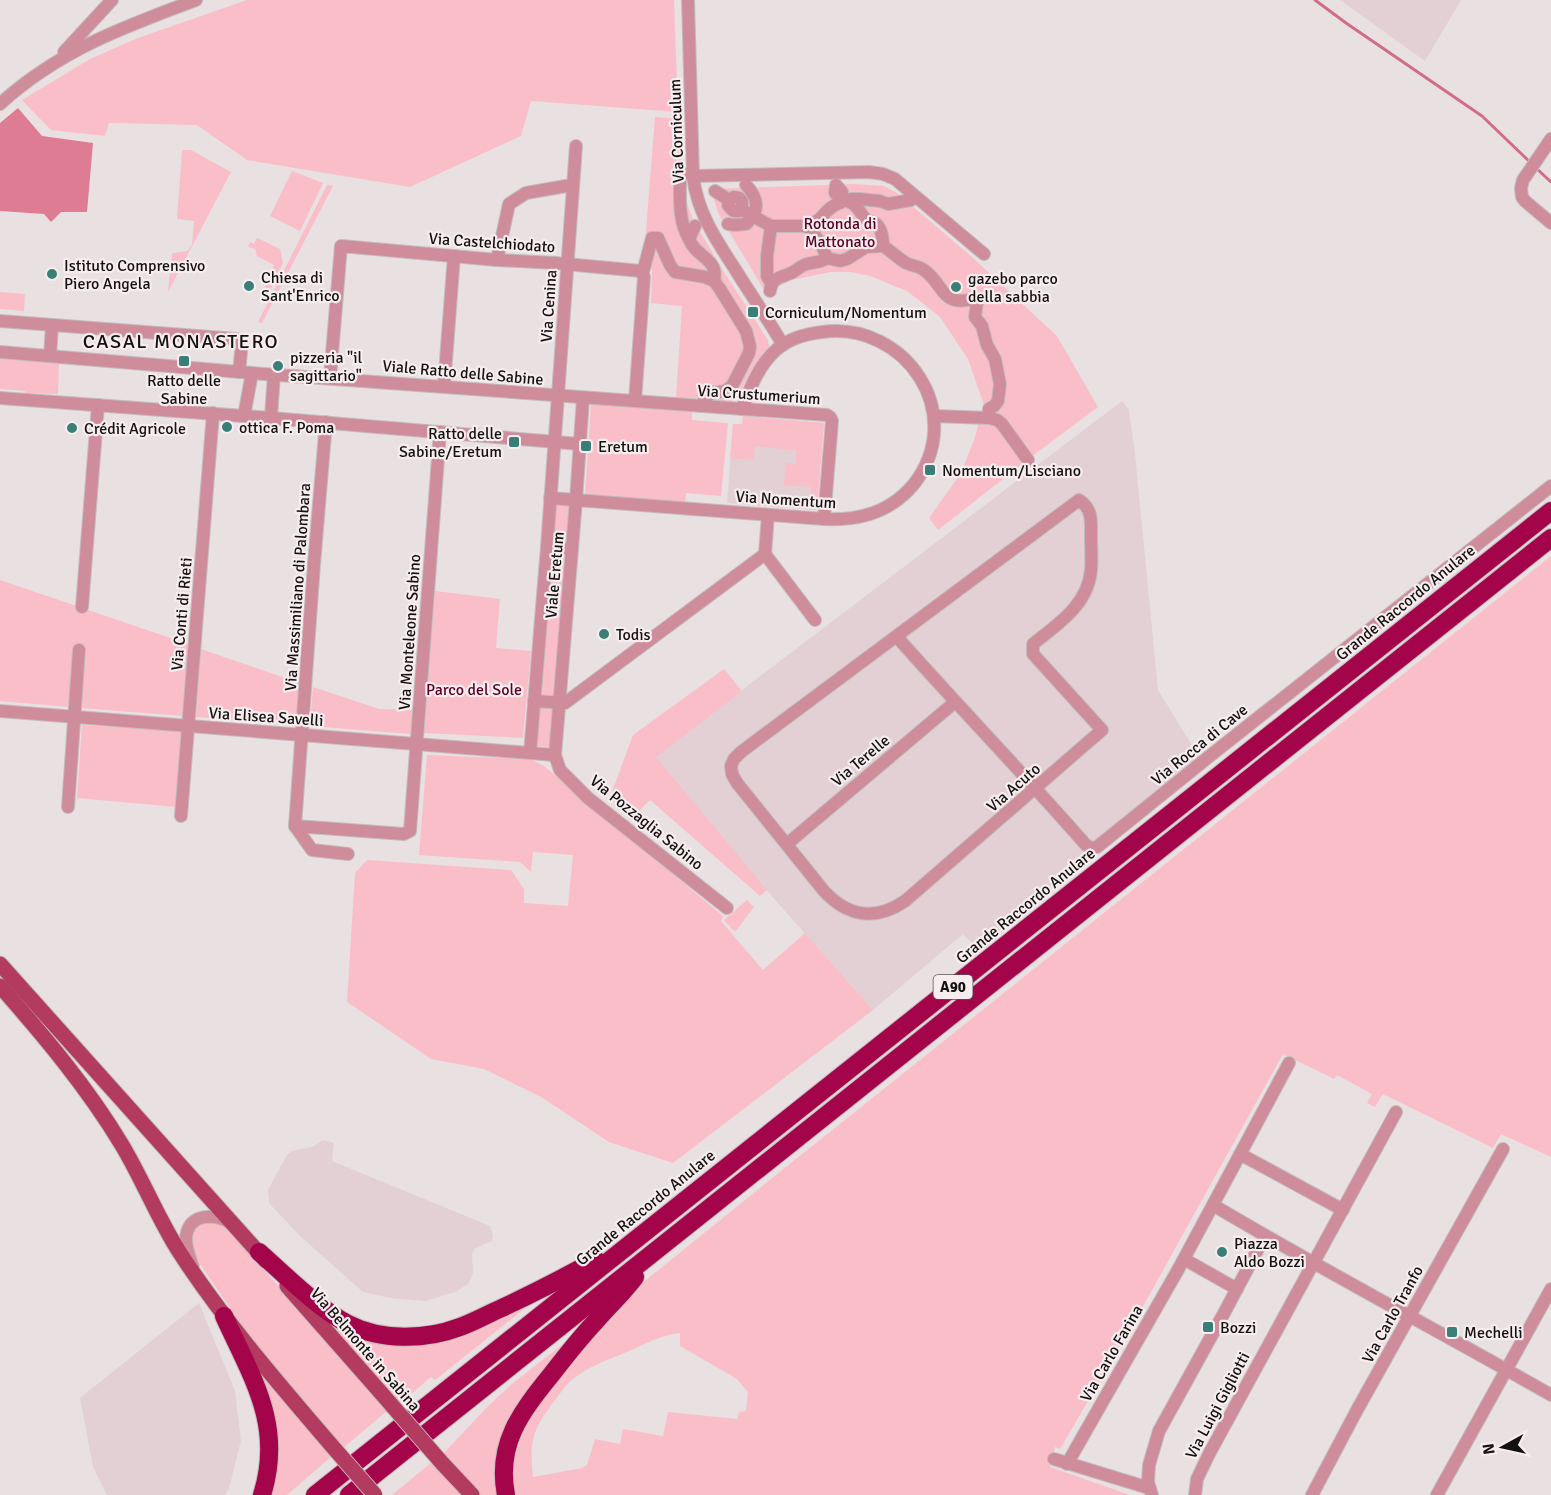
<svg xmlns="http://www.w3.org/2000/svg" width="1551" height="1495" font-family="Signika,sans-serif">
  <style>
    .built { fill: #e2d0d4 }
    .green { fill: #fabec9; fill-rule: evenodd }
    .forest { fill: #de7c93 }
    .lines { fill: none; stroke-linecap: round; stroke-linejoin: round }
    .stream { stroke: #cf6e85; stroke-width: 3 }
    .minor-casing { stroke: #c3bbbc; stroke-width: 14 }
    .major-casing { stroke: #c3bbbc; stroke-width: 17 }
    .highway-casing { stroke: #c3bbbc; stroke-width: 20 }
    .minor { stroke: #cf8c9a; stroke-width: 12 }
    .major { stroke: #b23b5f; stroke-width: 15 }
    .highway { stroke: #a4054a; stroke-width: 18 }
    .major-bridge-casing { stroke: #c3bbbc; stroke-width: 17; stroke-linecap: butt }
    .major-bridge { stroke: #b23b5f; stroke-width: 15 }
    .poi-dot { fill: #397f78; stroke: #f7edef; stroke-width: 2 }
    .labels { text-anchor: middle; stroke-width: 4.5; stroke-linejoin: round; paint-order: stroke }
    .shield { fill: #f7edef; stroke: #585354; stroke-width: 1.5 }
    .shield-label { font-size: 15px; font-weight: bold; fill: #141111 }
    .street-label { font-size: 16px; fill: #141111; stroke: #f7edef }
    .park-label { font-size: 16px; fill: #5a0024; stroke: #f7edef }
    .poi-label { font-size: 16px; fill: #141111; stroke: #f7edef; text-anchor: start }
    .quarter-label { font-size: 20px; letter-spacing: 1.5px; fill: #141111; stroke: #f7edef }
  </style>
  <rect width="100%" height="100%" fill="#e9e0e2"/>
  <g class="built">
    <path d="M1340,0H1461L1425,61Z"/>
    <path d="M1122,401L1129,410L1135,454L1158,690L1206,768L977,948L963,934L873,1010L761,884L655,756Z"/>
    <path d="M743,416L824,423L817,510L727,503L733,424H742Z"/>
    <path d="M323,1140L334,1143L332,1161L490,1226L493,1235L492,1241L474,1249L472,1254L473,1273L468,1284L457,1291L426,1301L390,1298L363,1292L299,1235L269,1203L268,1190L287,1155L292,1151L312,1147Z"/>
    <path d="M199,1303L235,1391L241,1441L229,1488L225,1495H107L93,1467L80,1398Z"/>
  </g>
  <g class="green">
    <path d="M247,0H674L678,112L531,101L521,136L410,187L247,160L197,125L109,123L105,136L51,130L22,100L90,59L138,38Z"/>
    <path d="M655,117L678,119L683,183L686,201L693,220L724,272L768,340L769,347L768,351L750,372L738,396L734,400L726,402H716L714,399L676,398L682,306L651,303L652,269H643Z"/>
    <path d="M182,150H191L231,172L168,292L172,253L187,251L192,245L194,221L177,219Z"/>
    <path d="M292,171L323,183L300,231L270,216Z"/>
    <path d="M854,184L884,186L897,193L972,257L1057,336L1098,407L1031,457L938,530L929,518L961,473L974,440L984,405L968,359L940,317L907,291L870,276L851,272H831L791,280L766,293L718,213L711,189Z"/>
    <path d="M327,185L333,186L262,323L258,322Z"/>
    <path d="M257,238L280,249L283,263L270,291L264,289L274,265L257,256L255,249L248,247L250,242L254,244Z"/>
    <path d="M0,292L25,294L24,311L0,309Z"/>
    <path d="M27,358L59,361L58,394L25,393V391L0,389V359L27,361Z"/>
    <path d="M591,404L692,412V420L728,423L721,496L686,493L685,502L585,495Z"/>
    <path d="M743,416L824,423L817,510L756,505V500L810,504L811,487L784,485L786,463L796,464V450L755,446L753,460L730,458L733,424H742Z"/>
    <path d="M554,504L571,505L568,544L551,542Z"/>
    <path d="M550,553L567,554L555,697L538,696Z"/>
    <path d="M1551,556V1157L1501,1134L1493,1148L1383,1094L1375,1107L1367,1103L1372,1094L1337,1075L1334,1079L1283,1054L1136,1319L1060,1449L1055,1447L1050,1467L1130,1495H511L510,1490L517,1430L611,1311L646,1280L781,1171ZM680,1333V1346L737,1379L748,1392L746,1411L739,1412L737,1419L668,1412L663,1436L623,1429L620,1444L595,1439L587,1465L582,1468L533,1477C529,1440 533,1429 555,1400C561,1393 566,1384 573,1379C589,1366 610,1359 627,1352C645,1344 661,1335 680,1333Z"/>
    <path d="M0,580L188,644L183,716L81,708L86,651L76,649L70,707L0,701Z"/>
    <path d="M435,591L500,599L496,648L531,651L523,738L424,733Z"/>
    <path d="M201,649L300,683L297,725L196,717Z"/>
    <path d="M724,669L742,691L656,757L767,890L760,896L650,800L630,820L610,797L633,735Z"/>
    <path d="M313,687L379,709L413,710L411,734L310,726Z"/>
    <path d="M538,707L554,708L551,747L535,746Z"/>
    <path d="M82,725L183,731L176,807L77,798Z"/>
    <path d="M427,755L530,759L544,766L723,916L721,921L763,970L805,933L873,1010L673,1163L609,1142L541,1097L484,1069L431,1059L347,1002L355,873L367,860L511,870L524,889V903L568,906L573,855L533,852L531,872L520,862L419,855Z"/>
    <path d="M747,900L754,907L735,932L724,920Z"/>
    <path d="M208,1219L224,1224L387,1411L342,1449L250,1337L191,1251L189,1247L194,1227Z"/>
    <path d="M538,1298L435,1380L431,1377L399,1404L315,1309L403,1341Z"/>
    <path d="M563,1344L565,1346L522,1398L500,1495H479L443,1454L488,1406L513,1383Z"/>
    <path d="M246,1351L331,1457L287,1495H266L269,1482Z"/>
    <path d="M432,1462L462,1495H392Z"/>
  </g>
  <path class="forest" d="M18,108L42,136L93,143L87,212H61L51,222L44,214L0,211V123Z"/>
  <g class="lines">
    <g class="stream">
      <path d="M1315,0L1346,23L1482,116L1531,163"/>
      <path d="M1536,168L1551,182"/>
    </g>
    <defs>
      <g id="minor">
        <path d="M688,0L693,176C697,212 716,240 735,269C751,295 768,319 783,345"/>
        <path d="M64,52L112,0"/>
        <path d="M0,104C58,51 123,27 196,0"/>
        <path d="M1551,139L1523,180L1521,188L1522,197L1525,201L1551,223"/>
        <path d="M684,174L680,176C680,197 678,221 689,239"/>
        <path d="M693,176L869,172L883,174L895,179L984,254"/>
        <path d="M715,191L729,200L728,205C732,211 735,213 742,210L771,226H804L810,228L822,246L827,258C820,263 812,262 804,265C799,267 796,271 791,273C780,278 772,277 770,291"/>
        <path d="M729,200L734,197L739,198L742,201V210"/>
        <path d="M846,201L851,199H859L880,201L888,204L911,200"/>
        <path d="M728,224L735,225L746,224C760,211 759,199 746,185"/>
        <path d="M695,226L689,239C696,258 719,258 714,281"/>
        <path d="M771,226L767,256V276L771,283"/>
        <path d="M804,226C808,224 811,224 815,222C824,218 826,207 840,203V198L835,193L836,185L842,192L840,198C845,201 849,201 853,204C859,208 861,215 866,219C870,223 871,220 875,223C882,228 883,238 883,246L866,247L847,259L840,261L827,258"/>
        <path d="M883,246C891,251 898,258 906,263C912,266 919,266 924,270C945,285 940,307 974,299L977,302L975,317L982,326L987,345L995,359L1000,384L998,401L994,406L989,409V414"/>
        <path d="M497,260L509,204L526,193L566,186L573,187"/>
        <path d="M643,272L652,238H658L670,265L675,272L705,277L714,281L720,289L746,331L750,346L749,353L732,386L725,391L712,393L706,398L701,406"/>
        <path d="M0,321L237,339L242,342L239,372"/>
        <path d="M0,352L252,373L827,415L830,417L832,421L824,519"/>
        <path d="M50,356L52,326"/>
        <path d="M330,378L341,246L497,260L555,263L641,271L644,277L635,401"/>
        <path d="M444,386L454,256"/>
        <path d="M0,398L271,418L580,444"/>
        <path d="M583,398L576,500L555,755L560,770L588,798L727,908"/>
        <path d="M244,416L252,373"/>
        <path d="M934,416L990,418L997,420L1002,424L1028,460"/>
        <path d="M271,418L274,374"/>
        <path d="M550,498L824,519C859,521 891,512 914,484C968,414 906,321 822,332C805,334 789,338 776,350C759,365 750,388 742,409"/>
        <path d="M1079,500C1093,509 1091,522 1091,537C1091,548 1092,559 1091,570C1088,605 1058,624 1033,644V654L1102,730L905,901C876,921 848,917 824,891L737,783L732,774L731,766L734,759L741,752Z"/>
        <path d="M768,515L765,554L815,620"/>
        <path d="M547,547L572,549"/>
        <path d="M82,607L98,405"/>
        <path d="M897,637C959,707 1024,774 1086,845L1092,848L1097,847L1211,755L1551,486"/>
        <path d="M534,701L565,703L765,554"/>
        <path d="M0,711L555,755"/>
        <path d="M530,753L547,547L576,146"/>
        <path d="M68,807L79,650"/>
        <path d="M181,816L213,413"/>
        <path d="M295,826L404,834L410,831L440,432"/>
        <path d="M295,826L314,564L326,422"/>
        <path d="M295,826L312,850L348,854"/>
        <path d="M787,844L955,702"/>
        <path d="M1240,1154L1343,1210"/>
        <path d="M1213,1205C1324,1271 1439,1331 1551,1395"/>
        <path d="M1184,1259L1237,1289"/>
        <path d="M193,1267C190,1258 186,1249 186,1239C187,1213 214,1213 231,1223"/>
        <path d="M1054,1459L1149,1488"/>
        <path d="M1067,1464L1179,1268L1289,1063"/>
        <path d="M1152,1495L1148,1482L1149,1465L1159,1431L1223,1315L1265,1236"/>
        <path d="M1195,1495L1197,1479L1209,1454L1396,1112"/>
        <path d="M1312,1495L1357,1410L1503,1149"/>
        <path d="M1437,1495L1551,1289"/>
      </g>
      <g id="major">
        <path d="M0,964L266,1261"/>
        <path d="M0,986C44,1036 87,1087 122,1145C143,1180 158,1219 180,1253C225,1322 279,1384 332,1446"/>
        <path d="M287,1286L382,1394"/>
        <path d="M442,1463L472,1495"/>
      </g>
      <g id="highway">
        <path d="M259,1252C285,1275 319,1309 348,1324C381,1341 426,1340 460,1327C474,1322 488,1314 502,1308C534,1293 565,1277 596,1260"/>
        <path d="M224,1316C252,1378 284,1425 262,1495"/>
        <path d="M355,1463L1551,511"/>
        <path d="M369,1479L1551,538"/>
        <path d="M315,1495L344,1472"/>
        <path d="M349,1495L359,1487"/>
        <path d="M506,1495C496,1444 521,1412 551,1375C565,1357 579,1339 595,1322C608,1307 623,1293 635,1277"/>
      </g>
    </defs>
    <use href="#minor" class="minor-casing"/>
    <use href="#major" class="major-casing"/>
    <use href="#highway" class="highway-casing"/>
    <use href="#minor" class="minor"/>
    <use href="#major" class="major"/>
    <use href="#highway" class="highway"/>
    <defs>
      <g id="major-bridge">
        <path d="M382,1394L442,1463"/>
        <path d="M332,1446L375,1495"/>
      </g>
    </defs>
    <use href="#major-bridge" class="major-bridge-casing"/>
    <use href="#major-bridge" class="major-bridge"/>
  </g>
  <g class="poi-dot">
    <circle cx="52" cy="274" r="6"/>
    <circle cx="249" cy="286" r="6"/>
    <circle cx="956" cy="287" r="6"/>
    <rect x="747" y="306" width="12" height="12" rx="3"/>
    <rect x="178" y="355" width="12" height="12" rx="3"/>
    <circle cx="278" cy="366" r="6"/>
    <circle cx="227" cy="427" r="6"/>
    <circle cx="72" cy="428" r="6"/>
    <rect x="508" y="436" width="12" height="12" rx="3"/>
    <rect x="580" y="440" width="12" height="12" rx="3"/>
    <rect x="924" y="464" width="12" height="12" rx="3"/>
    <circle cx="604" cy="634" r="6"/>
    <circle cx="1222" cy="1252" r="6"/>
    <rect x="1202" y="1321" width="12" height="12" rx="3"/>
    <rect x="1446" y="1326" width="12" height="12" rx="3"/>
  </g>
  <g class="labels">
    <rect class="shield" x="933.5" y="975" width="39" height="24" rx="4.5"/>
    <g class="shield-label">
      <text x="953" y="992">A90</text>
    </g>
    <g class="street-label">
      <text transform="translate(676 131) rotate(-92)" y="6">Via Corniculum</text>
      <text transform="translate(492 242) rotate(4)" y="6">Via Castelchiodato</text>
      <text transform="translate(548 306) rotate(-86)" y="6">Via Cenina</text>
      <text transform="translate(463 372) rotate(5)" y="6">Viale Ratto delle Sabine</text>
      <text transform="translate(759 394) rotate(4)" y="6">Via Crustumerium</text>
      <text transform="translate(786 499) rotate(4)" y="6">Via Nomentum</text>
      <text transform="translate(554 575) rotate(-85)" y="6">Viale Eretum</text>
      <text transform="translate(297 587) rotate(-86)" y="6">Via Massimiliano di Palombara</text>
      <text transform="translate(1405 602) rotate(-39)" y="6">Grande Raccordo Anulare</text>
      <text transform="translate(181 614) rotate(-85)" y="6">Via Conti di Rieti</text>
      <text transform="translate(409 632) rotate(-86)" y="6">Via Monteleone Sabino</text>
      <text transform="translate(266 716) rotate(4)" y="6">Via Elisea Savelli</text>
      <text transform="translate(1199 744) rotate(-39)" y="6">Via Rocca di Cave</text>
      <text transform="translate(860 760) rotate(-40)" y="6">Via Terelle</text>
      <text transform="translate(1013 787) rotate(-41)" y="6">Via Acuto</text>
      <text transform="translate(647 822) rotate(39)" y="6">Via Pozzaglia Sabino</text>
      <text transform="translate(1025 905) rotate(-39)" y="6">Grande Raccordo Anulare</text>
      <text transform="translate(645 1207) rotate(-39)" y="6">Grande Raccordo Anulare</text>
      <text transform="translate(1392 1314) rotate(-61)" y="6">Via Carlo Tranfo</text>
      <text transform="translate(366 1349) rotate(49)" y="6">Via Belmonte in Sabina</text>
      <text transform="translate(1111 1353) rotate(-60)" y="6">Via Carlo Farina</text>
      <text transform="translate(1217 1405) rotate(-62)" y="6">Via Luigi Gigliotti</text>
    </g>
    <g class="park-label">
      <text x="840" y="229">Rotonda di<tspan x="840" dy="18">Mattonato</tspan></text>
      <text x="474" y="695">Parco del Sole</text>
    </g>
    <g class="poi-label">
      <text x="64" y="271">Istituto Comprensivo<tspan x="64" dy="18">Piero Angela</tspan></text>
      <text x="261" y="283">Chiesa di<tspan x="261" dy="18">Sant'Enrico</tspan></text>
      <text x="968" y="284">gazebo parco<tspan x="968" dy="18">della sabbia</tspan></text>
      <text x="765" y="318">Corniculum/Nomentum</text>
      <text x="290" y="363">pizzeria "il<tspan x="290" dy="18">sagittario"</tspan></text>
      <text x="184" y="386" text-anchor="middle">Ratto delle<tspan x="184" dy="18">Sabine</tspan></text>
      <text x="239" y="433">ottica F. Poma</text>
      <text x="84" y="434">Crédit Agricole</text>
      <text x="502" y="439" text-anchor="end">Ratto delle<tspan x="502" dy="18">Sabine/Eretum</tspan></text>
      <text x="598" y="452">Eretum</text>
      <text x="942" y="476">Nomentum/Lisciano</text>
      <text x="616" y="640">Todis</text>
      <text x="1234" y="1249">Piazza<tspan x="1234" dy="18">Aldo Bozzi</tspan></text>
      <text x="1220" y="1333">Bozzi</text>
      <text x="1464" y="1338">Mechelli</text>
    </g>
    <g class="quarter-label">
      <text x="181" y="348">CASAL MONASTERO</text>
    </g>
  </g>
  <g transform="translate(1503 1447) rotate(262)" stroke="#f7edef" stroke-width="4.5" paint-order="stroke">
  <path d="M0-4.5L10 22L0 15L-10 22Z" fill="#141111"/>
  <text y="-9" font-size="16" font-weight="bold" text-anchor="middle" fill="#141111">N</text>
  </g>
</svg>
